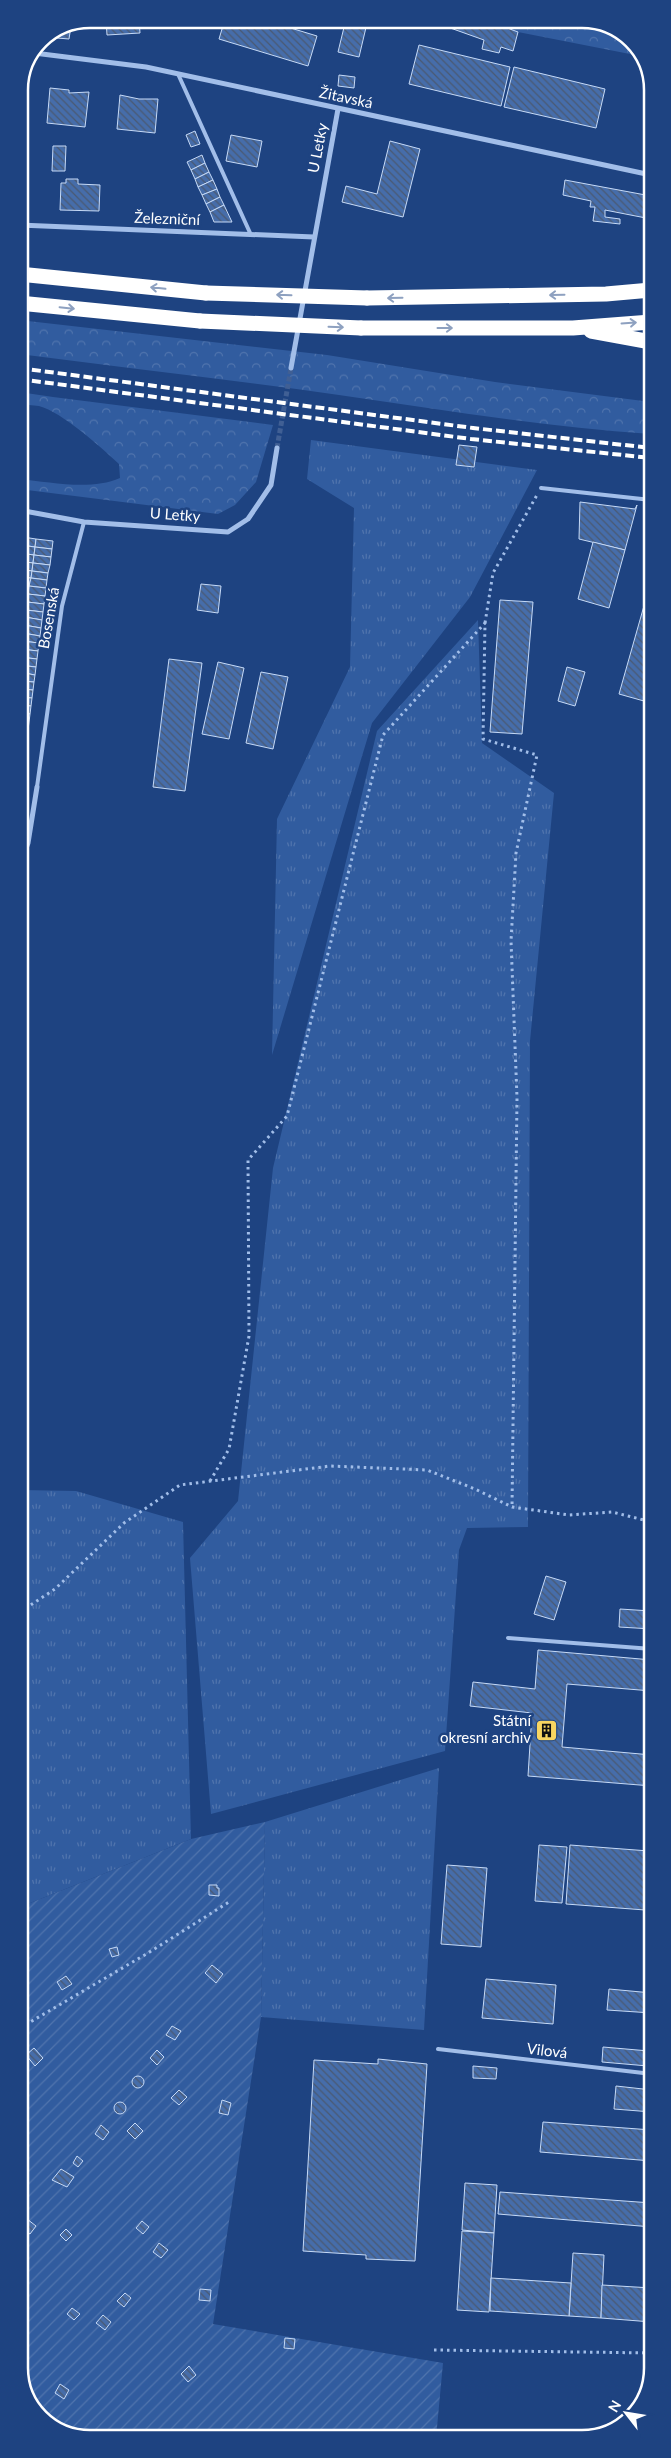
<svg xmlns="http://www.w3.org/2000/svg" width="671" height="2458" font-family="Lato,sans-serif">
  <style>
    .grass { fill: url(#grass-tufts) }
    .forest { fill: url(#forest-crowns) }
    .garden { fill: url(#garden-furrows) }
    .building { fill: url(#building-back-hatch); stroke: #c6daf7 }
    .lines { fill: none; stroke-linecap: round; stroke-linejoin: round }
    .street-tunnel { stroke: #405f94; stroke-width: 5; stroke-dasharray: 5 2.5; stroke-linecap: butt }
    .path { stroke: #a2bee9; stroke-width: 3; stroke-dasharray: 2.5 4; stroke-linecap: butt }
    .lane { stroke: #a2bee9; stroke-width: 4 }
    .street { stroke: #a2bee9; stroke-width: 5 }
    .highway { stroke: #fff; stroke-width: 15 }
    .rail { stroke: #fff; stroke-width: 4; stroke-dasharray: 9 4; stroke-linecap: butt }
    .highway-bridge { stroke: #fff; stroke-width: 15 }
    .oneway { stroke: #8ea1c0 }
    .labels { text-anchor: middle; stroke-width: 5; stroke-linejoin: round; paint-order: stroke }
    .street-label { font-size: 15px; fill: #fff; stroke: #1e4381 }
    .poi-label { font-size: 15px; fill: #fff; stroke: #1e4381; text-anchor: end }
    .rim { fill: none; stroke: #fff; stroke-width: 2.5 }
  </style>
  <defs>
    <pattern id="grass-tufts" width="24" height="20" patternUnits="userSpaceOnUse" patternTransform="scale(1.25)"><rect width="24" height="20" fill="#315c9f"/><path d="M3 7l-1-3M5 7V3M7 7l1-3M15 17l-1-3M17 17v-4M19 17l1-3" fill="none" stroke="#5074ad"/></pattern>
    <pattern id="forest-crowns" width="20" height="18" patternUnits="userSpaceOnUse" patternTransform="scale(1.25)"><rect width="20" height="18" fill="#315c9f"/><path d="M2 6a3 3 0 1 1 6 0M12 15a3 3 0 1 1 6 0" fill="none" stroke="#5074ad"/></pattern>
    <pattern id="garden-furrows" width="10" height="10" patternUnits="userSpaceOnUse" patternTransform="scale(1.25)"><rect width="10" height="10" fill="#315c9f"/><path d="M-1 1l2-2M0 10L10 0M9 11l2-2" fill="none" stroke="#5074ad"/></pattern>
    <pattern id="building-back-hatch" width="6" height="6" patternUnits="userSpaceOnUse" patternTransform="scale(1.25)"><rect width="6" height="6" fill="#466daa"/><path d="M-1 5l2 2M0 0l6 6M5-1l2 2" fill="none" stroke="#4a5972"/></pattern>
  </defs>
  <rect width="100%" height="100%" fill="#1e4381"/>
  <g class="grass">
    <path d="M311,440L537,470L470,597L372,723L272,1055L277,819L350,667L354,508L307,479Z"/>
    <path d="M478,620L482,743L554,793L530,1041L528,1527L467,1528L459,1550L445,1751L211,1814L190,1558L238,1501L273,1168L377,731Z"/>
    <path d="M20,1490L76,1491L183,1522L191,1839L20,1907Z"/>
    <path d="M439,1768L424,2030L261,2017L265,1822Z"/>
  </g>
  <g class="forest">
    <path d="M484,19H591L628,36L640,56L518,32Z"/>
    <path d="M19,320L327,355L495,382L651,402V434C546,427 443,410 339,395C232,380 126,368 19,354Z"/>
    <path d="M19,392L53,397L273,425L256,482L235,505L218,514L19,489V479C50,482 91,491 120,478L119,464C102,448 62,412 39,406C33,405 25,405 19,404Z"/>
  </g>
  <path class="garden" d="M265,1822L261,2017L213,2324L443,2363L436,2438L84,2439L43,2422L20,2383V1907L191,1839Z"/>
  <g class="building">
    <path d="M106,19H139L140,33L107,35Z"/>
    <path d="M225,19H261L317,36L308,66L219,39Z"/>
    <path d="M346,19H368L359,57L338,52Z"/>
    <path d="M425,19H483L518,32L513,51L501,47L499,53L482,49L484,40Z"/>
    <path d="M71,26L69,39L45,37Z"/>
    <path d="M419,45L510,67L501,106L409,84Z"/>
    <path d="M514,67L605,89L596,128L504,107Z"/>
    <path d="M339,75L355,77L354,88L338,86Z"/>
    <path d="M50,88L69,90V93L89,92L85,127L47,123Z"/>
    <path d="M120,95L139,99H158L155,133L117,129Z"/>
    <path d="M195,131L200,144L191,147L186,135Z"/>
    <path d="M231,135L262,141L257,167L226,161Z"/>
    <path d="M390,141L420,149L403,217L342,202L346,186L377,194Z"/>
    <path d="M53,146H66L65,171H52Z"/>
    <path d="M202,155L205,163L191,170L187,162Z"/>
    <path d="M205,163L209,172L195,179L191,170Z"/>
    <path d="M209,172L213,180L198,187L195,179Z"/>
    <path d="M66,179H78V184L100,185L99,211L60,210L61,183H66Z"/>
    <path d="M213,180L217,189L202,195L198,187Z"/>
    <path d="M565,180L651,196V219L605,210V217L620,219V224L593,221L595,207H590L591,201L563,195Z"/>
    <path d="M217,189L220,197L206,204L202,195Z"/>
    <path d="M220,197L224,205L210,212L206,204Z"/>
    <path d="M224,205L232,222H214L210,212Z"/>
    <path d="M459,445L477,447L474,467L456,465Z"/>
    <path d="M580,502L635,509L637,505L625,550L579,539Z"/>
    <path d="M23,537L36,539L35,547L21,545Z"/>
    <path d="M36,539L53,541L52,549L35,547Z"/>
    <path d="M593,542L625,550L609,608L578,599Z"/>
    <path d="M21,545L35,547L34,555L20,553Z"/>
    <path d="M35,547L52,549L51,557L34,555Z"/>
    <path d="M20,553L34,555L33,563L19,561Z"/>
    <path d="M34,555L51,557L50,565L33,563Z"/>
    <path d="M19,561L33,563L32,571L19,569Z"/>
    <path d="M33,563L50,565L48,573L32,571Z"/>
    <path d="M19,569L32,571L31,578L19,577Z"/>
    <path d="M32,571L48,573L47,580L31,578Z"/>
    <path d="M19,577L31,578L29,586L19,585Z"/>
    <path d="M31,578L47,580L46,588L29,586Z"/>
    <path d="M651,581V703L619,694Z"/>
    <path d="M201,584L221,586L218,613L197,610Z"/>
    <path d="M19,585L29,586L28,594L19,593Z"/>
    <path d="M29,586L46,588L45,596L28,594Z"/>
    <path d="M19,593L28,594L27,602L19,601Z"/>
    <path d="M28,594L45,596L44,604L27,602Z"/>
    <path d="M500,600L533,602L522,734L490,732Z"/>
    <path d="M19,601L27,602L26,610L19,609Z"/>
    <path d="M27,602L44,604L43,612L26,610Z"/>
    <path d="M19,609L26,610L25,617H19Z"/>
    <path d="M26,610L43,612L42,620L25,617Z"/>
    <path d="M19,617H25L24,625H19Z"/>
    <path d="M25,617L42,620L41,628L24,625Z"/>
    <path d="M24,625L41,628L40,636L23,633Z"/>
    <path d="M23,633L40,636L39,643L22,641Z"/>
    <path d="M22,641L39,643L38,651L21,649Z"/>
    <path d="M21,649L38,651L37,659L20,657Z"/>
    <path d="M20,657L37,659L36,667L19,665Z"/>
    <path d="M169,659L202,663L185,791L153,787Z"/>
    <path d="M218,662L244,668L229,739L202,734Z"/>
    <path d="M19,665L36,667L35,675L19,672Z"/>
    <path d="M567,667L585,672L575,706L558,701Z"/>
    <path d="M19,672L35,675L34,682L19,681Z"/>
    <path d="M261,672L288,677L273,749L246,743Z"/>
    <path d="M19,681L34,682L33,690L19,689Z"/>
    <path d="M19,689L33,690L32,698L19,697Z"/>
    <path d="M19,697L32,698L31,706L19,705Z"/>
    <path d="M19,705L31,706L30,714L19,712Z"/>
    <path d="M19,712L30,714L29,722L19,720Z"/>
    <path d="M19,720L29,722L28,730L19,728Z"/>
    <path d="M19,728L28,730L27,737L19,736Z"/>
    <path d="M19,736L27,737L26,745L19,744Z"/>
    <path d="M19,744L26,745L24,753L19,752Z"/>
    <path d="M546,1576L566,1582L554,1620L534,1614Z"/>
    <path d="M652,1603V1629L619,1627L620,1609L651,1611Z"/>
    <path d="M538,1650L652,1660V1691L567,1684L562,1747L652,1755V1786L528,1776L532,1713L470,1706L473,1682L535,1689Z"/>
    <path d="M650,1843H652V1903L645,1902V1910L566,1904L570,1845L649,1851Z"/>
    <path d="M539,1845L567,1847L562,1903L535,1901Z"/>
    <path d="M447,1865L487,1868L481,1947L441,1944Z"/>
    <path d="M209,1885H217V1888H219V1896L209,1895Z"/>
    <path d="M117,1947L119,1955L112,1957L109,1949Z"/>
    <path d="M212,1965L223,1974L216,1983L205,1973Z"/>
    <path d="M66,1976L72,1984L62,1990L57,1982Z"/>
    <path d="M486,1979L556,1985L553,2024L482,2018Z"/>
    <path d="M609,1989L652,1993V2013L607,2010Z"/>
    <path d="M172,2026L181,2031L175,2040L166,2035Z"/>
    <path d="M603,2047L649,2051L648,2066L602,2062Z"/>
    <path d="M34,2048L43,2058L35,2066L26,2055Z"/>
    <path d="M157,2050L164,2057L157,2065L150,2058Z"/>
    <path d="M378,2059L427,2064L415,2261L366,2259V2255L303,2251L314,2060L378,2064Z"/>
    <path d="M473,2066L497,2068L496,2079L473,2078Z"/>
    <circle cx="138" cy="2082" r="6"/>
    <path d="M616,2086L652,2090V2112L614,2109Z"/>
    <path d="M179,2090L187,2097L179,2105L171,2098Z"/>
    <path d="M222,2100L231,2103L228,2115L219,2113Z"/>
    <circle cx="120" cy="2108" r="6"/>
    <path d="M543,2122L652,2130V2161L540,2152Z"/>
    <path d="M135,2123L143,2131L135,2139L127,2131Z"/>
    <path d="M101,2125L109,2132L103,2140L95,2134Z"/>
    <path d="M77,2156L83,2161L78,2167L73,2163Z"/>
    <path d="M61,2169L74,2177L67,2187L52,2180Z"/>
    <path d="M465,2183L497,2185L494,2233L462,2230Z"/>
    <path d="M500,2192L652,2203V2227L498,2214Z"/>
    <path d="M27,2219L36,2226L30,2234L21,2228Z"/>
    <path d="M142,2221L149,2227L143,2234L136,2228Z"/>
    <path d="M66,2229L72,2235L66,2241L60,2235Z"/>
    <path d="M462,2231L494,2233L489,2312L457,2310Z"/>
    <path d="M159,2243L168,2250L161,2258L153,2252Z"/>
    <path d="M573,2253L604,2255L601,2318L569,2316Z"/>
    <path d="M491,2278L571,2283L569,2316L490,2311Z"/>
    <path d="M602,2285L652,2288V2322L601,2318Z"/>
    <path d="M200,2289L211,2290L210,2301L199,2300Z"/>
    <path d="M125,2293L131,2298L124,2307L117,2301Z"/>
    <path d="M72,2308L80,2314L74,2320L67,2314Z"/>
    <path d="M103,2315L111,2322L105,2330L96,2323Z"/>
    <path d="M285,2338L295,2339L294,2349L284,2348Z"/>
    <path d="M189,2366L196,2375L188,2382L181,2374Z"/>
    <path d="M60,2384L69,2390L64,2399L55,2393Z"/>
  </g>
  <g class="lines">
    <path class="street-tunnel" d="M277,448L291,368"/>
    <g class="path">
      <path d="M485,623L493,573L537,495"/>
      <path d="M210,1481L229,1449L249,1336L248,1160L287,1116L383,735L485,623L483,739L537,755L516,853L511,941L517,1098L512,1507"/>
      <path d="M20,1612L55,1589L124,1523L180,1485L330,1466L427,1470L475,1489L512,1507L569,1515L612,1512L652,1522"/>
      <path d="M20,2028L148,1953L229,1902"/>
      <path d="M434,2350L652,2353"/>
    </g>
    <g class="lane">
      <path d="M178,74L251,235"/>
      <path d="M541,488L651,500"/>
      <path d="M37,787L62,606L84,522"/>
      <path d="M508,1638L652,1649"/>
      <path d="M438,2049L652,2074"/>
    </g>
    <g class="street">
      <path d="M34,53L146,67L651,175"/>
      <path d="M19,225L314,237"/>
      <path d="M291,368L338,109"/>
      <path d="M19,510L84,522L228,532L248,519L271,485L277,448"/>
      <path d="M19,866L28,843L37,787"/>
    </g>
    <g class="highway">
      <path d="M19,274L206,293"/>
      <path d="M367,298L606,294L651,290"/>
      <path d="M19,303L200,321"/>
      <path d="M361,328H573L651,322"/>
      <path d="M591,331L651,342"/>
    </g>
    <g class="rail">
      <path d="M19,368L473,428L651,448"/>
      <path d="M19,379L471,439L651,458"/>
    </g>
    <g class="highway-bridge">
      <path d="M206,293L367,298"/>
      <path d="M200,321L361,328"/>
    </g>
  </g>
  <defs><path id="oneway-shaft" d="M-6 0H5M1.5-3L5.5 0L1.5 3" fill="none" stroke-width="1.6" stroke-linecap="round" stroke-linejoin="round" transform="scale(1.25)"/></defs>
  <g class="oneway">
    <use href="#oneway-shaft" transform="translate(158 288) rotate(-174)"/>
    <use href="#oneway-shaft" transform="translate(284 295) rotate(-178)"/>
    <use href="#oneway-shaft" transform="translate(557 295) rotate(179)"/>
    <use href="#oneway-shaft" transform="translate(395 298) rotate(179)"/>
    <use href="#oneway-shaft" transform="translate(67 308) rotate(6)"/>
    <use href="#oneway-shaft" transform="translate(629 323) rotate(-4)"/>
    <use href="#oneway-shaft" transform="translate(336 327) rotate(2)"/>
    <use href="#oneway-shaft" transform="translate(445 328)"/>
  </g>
  <defs>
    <symbol id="building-square" viewBox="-11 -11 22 22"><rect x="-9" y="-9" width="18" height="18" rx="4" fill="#f8d561" stroke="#1e4381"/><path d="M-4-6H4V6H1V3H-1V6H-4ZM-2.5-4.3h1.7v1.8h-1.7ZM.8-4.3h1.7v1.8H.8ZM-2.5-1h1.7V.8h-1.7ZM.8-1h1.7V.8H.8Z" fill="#111"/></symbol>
  </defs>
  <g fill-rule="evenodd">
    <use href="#building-square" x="534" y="1718" width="25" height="25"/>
  </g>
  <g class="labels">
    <g class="street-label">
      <text transform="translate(346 98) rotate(12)" y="5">Žitavská</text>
      <text transform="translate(318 148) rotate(-79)" y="5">U Letky</text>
      <text transform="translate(167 219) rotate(2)" y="5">Železniční</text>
      <text transform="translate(175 515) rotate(4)" y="5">U Letky</text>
      <text transform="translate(49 618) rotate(-80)" y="5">Bosenská</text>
      <text transform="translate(547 2051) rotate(7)" y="5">Vilová</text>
    </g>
    <g class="poi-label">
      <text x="531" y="1726">Státní<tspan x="531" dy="17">okresní archiv</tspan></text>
    </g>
  </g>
  <path d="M0 0H671V2458H0ZM90 28H582A62 62 0 0 1 644 90V2368A62 62 0 0 1 582 2430H90A62 62 0 0 1 28 2368V90A62 62 0 0 1 90 28Z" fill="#1e4381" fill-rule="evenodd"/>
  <path class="rim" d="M90 28H582A62 62 0 0 1 644 90V2368A62 62 0 0 1 582 2430H90A62 62 0 0 1 28 2368V90A62 62 0 0 1 90 28Z"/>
  <g transform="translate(626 2413) rotate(301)" stroke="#1e4381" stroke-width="4" paint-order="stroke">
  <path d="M0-4L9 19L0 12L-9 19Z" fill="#ffffff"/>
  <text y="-8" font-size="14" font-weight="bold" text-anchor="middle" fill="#ffffff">N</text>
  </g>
</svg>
